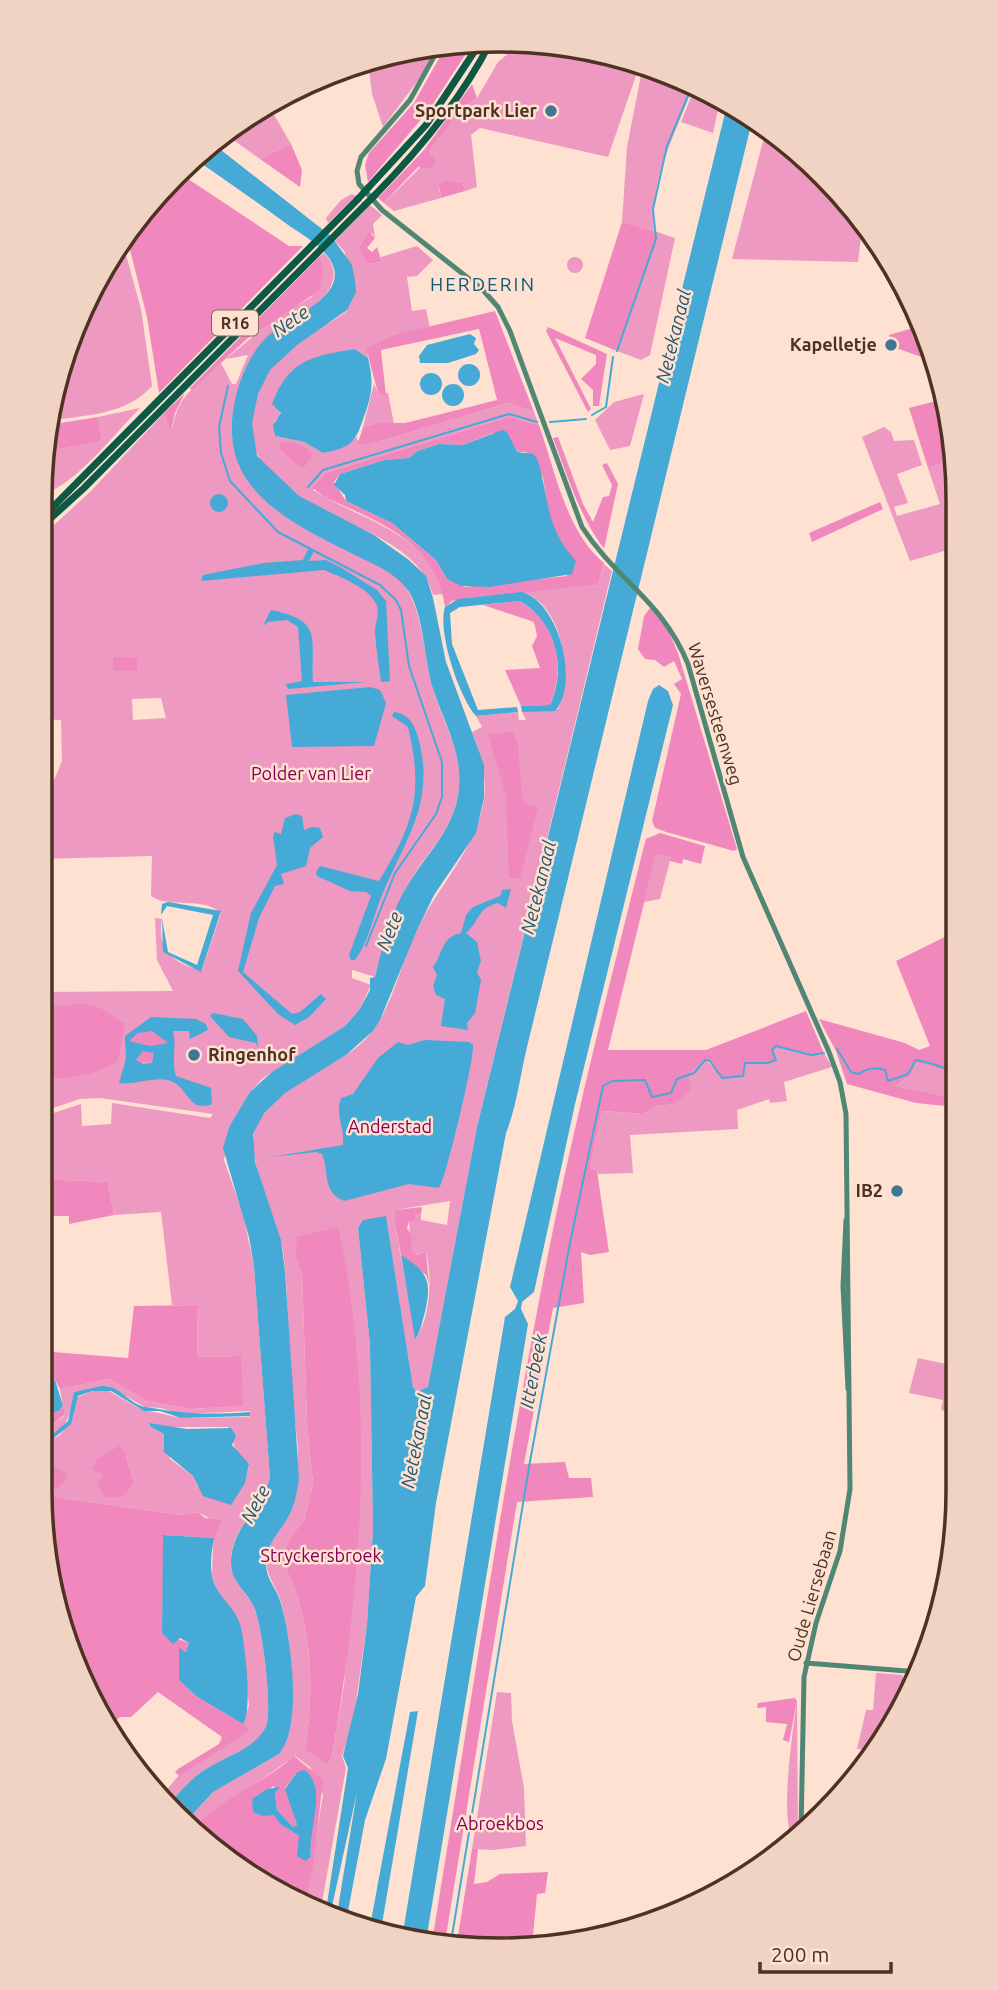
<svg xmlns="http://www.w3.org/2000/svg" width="998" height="1990" font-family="Ubuntu,sans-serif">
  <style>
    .green { fill: #ed99c2; fill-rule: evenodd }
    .forest { fill: #f088bd; fill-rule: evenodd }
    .water { fill: #45aad5; fill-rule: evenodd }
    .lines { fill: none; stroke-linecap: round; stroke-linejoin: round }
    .stream { stroke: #45aad5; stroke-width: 2 }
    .secondary { stroke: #508774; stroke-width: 5 }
    .highway { stroke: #0c5945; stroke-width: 7 }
    .highway-bridge { stroke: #0c5945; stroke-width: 7 }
    .poi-dot { fill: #3e7791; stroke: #ffe1d1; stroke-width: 2.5 }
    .labels { text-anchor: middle; stroke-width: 5; stroke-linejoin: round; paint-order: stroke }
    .shield { fill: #ffe1d1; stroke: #836656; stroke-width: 2 }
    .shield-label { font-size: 16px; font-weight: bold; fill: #4e3222 }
    .poi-label { font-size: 18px; font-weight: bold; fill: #4e3222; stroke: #ffe1d1; text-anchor: end }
    .street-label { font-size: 18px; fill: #4e3222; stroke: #ffe1d1 }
    .park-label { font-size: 18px; fill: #840056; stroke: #ffe1d1 }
    .neighbourhood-label { font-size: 19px; letter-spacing: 2px; fill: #115975; stroke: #ffe1d1 }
    .water-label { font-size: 19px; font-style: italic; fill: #22586f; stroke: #ffe1d1 }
    .rim { fill: none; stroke: #4e3222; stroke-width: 3.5 }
  </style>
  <rect width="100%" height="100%" fill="#ffe1d1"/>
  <g class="green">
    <path d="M529,41L617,56L640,64L608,157L480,128L471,135L477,187L465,191L463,183L439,188L441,198L394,211L384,203L432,156L429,151L432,148L460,111L477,98L498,62L516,47V42Z"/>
    <path d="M438,44L422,75L383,127L372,94L368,61Z"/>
    <path d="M641,75L690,94C674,137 649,182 654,231L675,238L650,355L641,360L617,351L656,239L654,231L622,222L627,147Z"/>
    <path d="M696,85L720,100L713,133L681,122Z"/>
    <path d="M265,105L273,113L291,144L260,159L225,134Z"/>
    <path d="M766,130L801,154L863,220L858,262L732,259Z"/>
    <path d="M352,194L356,196L328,223L326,218L341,200Z"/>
    <path d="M370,205L382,215L373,224L375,238L372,233L359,246L367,264L382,262L381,257L417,246L433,260L417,276L407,277L412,311L426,309L430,328L393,335L367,348L368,358L355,349C313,356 289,362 273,403L281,414L274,422L275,436L304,442L323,453L346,445L357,437V440L371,444L508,403L534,412L539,425L509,417L325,473L313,490C361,521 428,531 443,594L433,595C413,512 235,519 253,413C256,397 263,377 274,364C292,341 324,328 347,311L345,252L335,241Z"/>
    <path d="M122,240L141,309L152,386C127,415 85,415 49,421C61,350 85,301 122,240Z"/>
    <path d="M324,253C362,293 278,328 256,352C239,370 229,419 233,443C243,501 304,530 352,553C369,561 389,569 402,583C424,608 423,657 433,689C442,719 462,753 459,785C457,826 428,850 409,883C393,912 383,945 375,977L352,970V978L371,985L359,1010L345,1026L263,1078L250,1092L230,1125L224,1160L243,1214L254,1267L270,1478C261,1509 229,1529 231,1564C233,1582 244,1590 253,1605C262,1621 273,1710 266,1726C257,1748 224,1757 206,1769C192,1778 182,1789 171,1802L163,1794L180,1774L249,1728L243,1724L249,1705L236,1616L216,1589L212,1576L214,1521L198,1512L181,1515L41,1495L40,1489L44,1490L49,1475L40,1481V1440C67,1444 70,1415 76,1398L92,1391L107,1390L140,1409L181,1418L249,1417L250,1411L182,1414L161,1408L145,1407L108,1386L74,1392C71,1410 66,1441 40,1436V1429L46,1431L64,1416L60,1389L109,1379L146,1401L191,1409L242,1406L240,1356L197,1357L198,1305H172L161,1212L114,1215L108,1182L41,1179V1117L81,1104L82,1126L111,1124L112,1103L210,1118L213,1114L100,1098L80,1099L41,1112V992L173,991L157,960L155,918L162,919C156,950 175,965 202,970L221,913C203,896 170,909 151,896L152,856L41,859V823L47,797L62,761L61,720L41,719V537L90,492L164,413L172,429C179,393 196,386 221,363L232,384H236L248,355L226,359L275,318L312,297L319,257ZM161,698L166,718L133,720L132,699ZM151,1427H228L237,1454L249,1465L245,1482L238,1492L198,1487L193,1476L170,1459L164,1434ZM125,1453L134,1483L102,1479L101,1473Z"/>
    <circle cx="575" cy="265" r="8"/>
    <path d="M374,384L378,393H388L394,424L378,423L363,427Z"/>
    <path d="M644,394L630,446L610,450L595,420L614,402Z"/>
    <path d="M140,408C114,434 76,485 41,495L45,452L102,441L98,417Z"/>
    <path d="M884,427L891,432L894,441L914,440L922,465L897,474L908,503L894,507L897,516L940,504L928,468L954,459V548L910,561L862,437Z"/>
    <path d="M604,564L612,571L477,1127L428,1388L417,1392L413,1387L386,1217L363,1220L358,1228L370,1345L373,1530L367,1624L353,1722L342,1756L346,1768L321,1908L305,1902L323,1795L310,1767L295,1756L197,1825L189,1818L213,1792L279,1754C303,1725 290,1644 283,1609C280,1592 268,1580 266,1563C269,1529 297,1498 298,1463C299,1437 292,1409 290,1383C287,1339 289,1295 283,1251C278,1217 241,1155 257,1123C280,1078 342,1070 372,1032C394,1003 401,962 417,930C438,886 477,848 484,799C487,775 480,754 472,732L482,727L476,716L518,712L519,720H526L522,712L558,709C572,675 564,604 522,592L598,585ZM450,1201L447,1225L421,1220V1215L414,1214L416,1221L409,1220L411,1251L416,1255L426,1251C432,1276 431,1317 416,1338L394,1220L395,1210ZM302,1272L356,1548L344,1685L332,1756L327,1765L305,1750C315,1685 313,1618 281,1559L290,1538L304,1520L313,1483L307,1423Z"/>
    <path d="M656,853L671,857L660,899L644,902Z"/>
    <path d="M776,1046L811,1055L824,1053L832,1067L784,1082L787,1101L770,1103L769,1099L737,1110L738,1129L630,1135L633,1173L598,1174L597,1171L590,1168L602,1111L643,1114L657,1106L673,1104L688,1075L705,1060L716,1068L744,1073L745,1063H768L776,1060L772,1050Z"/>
    <path d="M916,1062L952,1073L956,1071V1098L895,1086L911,1075Z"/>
    <path d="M918,1358L951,1365L952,1358L956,1359L957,1436L951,1435L955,1413L941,1410L943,1400L909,1393Z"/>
    <path d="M876,1673L903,1675L899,1710L870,1750L857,1749L866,1710H873Z"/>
    <path d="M497,1692L511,1693L512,1721L524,1788L526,1846L494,1850L472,1849Z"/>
    <path d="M797,1701L798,1833L792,1837C780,1817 793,1727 797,1701Z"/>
  </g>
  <g class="forest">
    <path d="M463,43L469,49L429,110L368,182L365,165L369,153L414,103L447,44Z"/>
    <path d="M472,84L477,98L460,111L432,148L429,151L435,161L434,166L427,169L418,167L384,203L378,198L424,150Z"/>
    <path d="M291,144L302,170L300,187L260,159Z"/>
    <path d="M179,173L289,246H303L159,393L147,317L126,234L135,220Z"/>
    <path d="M444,181L463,183L465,191L441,198L439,185Z"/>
    <path d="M622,222L654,231L656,239L617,351L585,338Z"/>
    <path d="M369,232L375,238L367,248L372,252L377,247L382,262L367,264L359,247Z"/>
    <path d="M319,257L324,270L319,291L248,338L192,390L190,388Z"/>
    <path d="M495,311L534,412L508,403L371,444L358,443L363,427L378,423H405L497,400L479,329L381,350L386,395L378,393L366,348L393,335Z"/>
    <path d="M923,325L933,361L893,347L889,335Z"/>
    <path d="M548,327L607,354L599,406H593V390L581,379L596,364V355L555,338L591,409L588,412L546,331Z"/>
    <path d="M185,393L175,413L171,430L164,413Z"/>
    <path d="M940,400L954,442V459L928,468L909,408Z"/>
    <path d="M98,417L102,441L45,452L48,425Z"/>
    <path d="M509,417L539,425C555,470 566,532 604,563L598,585L467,598L452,601L445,607C437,552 398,530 351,509C338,503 323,498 313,488L325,473ZM493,433L512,444L517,452H526L543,477L548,512L556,537L566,549L567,576L465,587L447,579L436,560L392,523L346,501L334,482L340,474L349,471L384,460L409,458L417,451L439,444L463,445Z"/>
    <path d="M558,437L583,504L593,522L603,497L609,496L612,485L602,465L607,463L618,484L604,549C579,515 568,477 553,438Z"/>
    <path d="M281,442C293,442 306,444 312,456L304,467L297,465L279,448Z"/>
    <path d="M880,502L883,509L812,542L809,533Z"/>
    <path d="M520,601C557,623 566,667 550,705L521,706L505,670L540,668L532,646L537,636L534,622L483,605Z"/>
    <path d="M650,608L666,625L678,653L737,849L734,851L666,832L655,828L652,821L681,694L674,684L682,679L674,661L664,667L655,660L645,659L638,649L644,616Z"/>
    <path d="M113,657L137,658V671L113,670Z"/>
    <path d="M513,732L518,745L522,797L525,804L538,807L520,878H509L506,796L488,734Z"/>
    <path d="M660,833L705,846L701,864L683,859L682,864L670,861L671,857L656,854L608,1050H706L806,1011L824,1053L811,1055L776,1046L772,1050L776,1060L768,1063H745L743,1076L722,1078L710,1061L705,1060L688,1075L691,1090L673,1104L657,1106L643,1114L602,1111L590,1168L597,1171L609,1252L590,1255L581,1252L584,1303L553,1308L524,1464L565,1462L569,1478H591L593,1497L517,1502L445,1942H432C468,1723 500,1503 542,1285C570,1139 607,994 643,850L646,839Z"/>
    <path d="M955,932L956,1071L952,1073L916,1062L911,1075L895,1086L956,1098V1107L916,1103L847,1084L836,1051L819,1019L905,1043L919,1050L930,1046L896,961Z"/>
    <path d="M83,1004L102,1009L125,1024L118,1061C94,1076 68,1080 41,1077V1007Z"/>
    <path d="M149,1031L166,1039L168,1043L150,1046L129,1041L138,1032Z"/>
    <path d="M141,1051L155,1053L152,1062H138L136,1060Z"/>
    <path d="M41,1179L108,1182L114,1215L69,1224V1216H41Z"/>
    <path d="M422,1207L421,1215L415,1214L416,1221H409L407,1228L412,1236L411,1251L417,1255L426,1251L429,1284L426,1275L401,1255L394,1220L395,1210Z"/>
    <path d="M338,1227C376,1399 362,1584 332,1756L327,1765L305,1750C315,1685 313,1618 281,1559L290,1538L304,1520L313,1483L307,1423L302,1272L296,1257L297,1237Z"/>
    <path d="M198,1305L197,1357L241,1356L243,1406L191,1409L146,1401L109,1379L60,1389L55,1380L40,1374L41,1366L50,1367L53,1352L128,1358L134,1306Z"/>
    <path d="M64,1406V1415L47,1430L40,1429V1415L59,1411Z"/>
    <path d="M119,1446L125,1453L134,1483L122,1497H104L97,1482L102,1479L101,1473L91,1470L97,1459Z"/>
    <path d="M52,1466L66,1473V1480L57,1488L40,1489L41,1480L49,1475Z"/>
    <path d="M41,1495L181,1515L198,1512L205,1518L222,1520L214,1538L164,1535L162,1633L189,1643L186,1652L179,1649V1680L196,1696L250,1728L241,1736L179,1776L175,1772L178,1769L219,1744L222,1737L158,1692L131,1717H120L111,1725L65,1639Z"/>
    <path d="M795,1698L797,1701L789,1742L783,1740L787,1724L766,1722V1707L757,1708L758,1703Z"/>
    <path d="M294,1756L323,1780L313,1866L305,1902L269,1888L197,1825C224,1796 265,1783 294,1756ZM297,1772L314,1782C319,1807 307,1831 311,1856L299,1847V1836L280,1824L275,1815L267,1814L252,1799L274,1786L277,1810L293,1827L297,1825L285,1788Z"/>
    <path d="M472,1849H478L474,1884L487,1882L500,1874L548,1872L545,1893L537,1894L532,1945L457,1942Z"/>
  </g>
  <g class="water">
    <path d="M727,105L752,121L527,1047C520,1076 517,1105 506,1133L436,1503L425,1586L416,1597L386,1759L365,1820L347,1917L337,1914L357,1792L331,1911L326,1910L348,1768L343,1756L358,1694L367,1624L373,1530L370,1345L358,1228L363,1220L386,1216L413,1387L417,1392L428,1387L477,1127Z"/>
    <path d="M212,143L331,236L352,265L355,280L356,292L347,310L297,345L270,370L258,394L252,423L257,456L299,496L374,535L409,560L426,576L433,598L446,662L484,765V798L476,833L434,895L417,930L380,1020L373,1031L346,1055L285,1093L264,1113L253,1134L255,1162L281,1240L285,1271L299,1478C297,1492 295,1506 287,1519C279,1533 266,1544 266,1562C265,1579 279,1591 282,1607C291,1641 303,1726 279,1754L213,1792L189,1818L171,1802C182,1789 192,1778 206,1769C224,1757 257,1748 266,1726C273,1710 262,1621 253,1605C245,1590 232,1582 231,1564C230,1529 261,1509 270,1478L254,1267L249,1237L223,1148L230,1125L250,1092L272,1072L345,1026L359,1010L370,990V978L375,977C383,945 391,911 409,883C429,851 457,825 459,786C462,753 443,719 433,689C424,660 424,616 409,592C397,574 376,565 357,556C313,534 250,507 235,454C225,418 240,362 268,336C287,317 355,296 329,258C319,243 299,233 284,222C254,200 224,179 193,158Z"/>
    <path d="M470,334L476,338L474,344L479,350L476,354L448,363H420L419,356L427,345Z"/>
    <path d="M355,349L368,358C373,379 373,391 366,411C356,439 356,447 323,453L304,442L275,436L273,425L281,413L272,404C289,360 311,356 355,349Z"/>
    <circle cx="469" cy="375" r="11"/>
    <circle cx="431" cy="384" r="11"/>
    <circle cx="453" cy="395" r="11"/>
    <path d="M502,430L507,432L517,452L534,454L538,461C550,503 545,526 576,561L572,574L489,587L461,586L447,579L436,560L392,523L346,501L345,495L334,485L340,474L384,460L409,458L417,451L439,444L463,445Z"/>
    <circle cx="219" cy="503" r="9"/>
    <path d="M308,549L314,551L309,561L326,560L340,567L377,590L386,601L390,681L381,682C379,666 376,649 375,633C374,624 380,616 377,606C371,588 340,577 324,570L201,581L203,575L264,563L303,560Z"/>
    <path d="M522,592C559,602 580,684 555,711L522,712L521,706L550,705C567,668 556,622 520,601L460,607L450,613L452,644L478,710L517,707L518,712L476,716C459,697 437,631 445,607L458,599Z"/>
    <path d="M271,610C323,621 311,635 313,682H366L288,689L286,684L302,681L298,627L287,620L268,622L263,626Z"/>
    <path d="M659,685L668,691L673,705L575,1104L534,1292L522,1302L521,1309L528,1324L426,1941L402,1938L505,1317L515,1309L518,1301L510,1287L648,701L653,689Z"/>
    <path d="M370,687L380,690L386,703L374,746L292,747L286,695Z"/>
    <path d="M394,712C410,715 413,723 418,737C436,802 406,838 382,895C373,916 369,942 355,960H351L349,955L371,896L366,892L350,891L317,876L316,872L320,866L379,881C414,824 424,793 408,727L392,716Z"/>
    <path d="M296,814L302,816L304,830L312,827L320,828L323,837L310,848L306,866L281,874L284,884L275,886L259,918L243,972L292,1014L300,1012L321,994L326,999L309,1017L295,1025L278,1014L238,971L251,913L277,865L273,836L275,832L281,834L285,818Z"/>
    <path d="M511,889L506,908L498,903C477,908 480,921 466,933L477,942L481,961L477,972L481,980L475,1013L467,1023L468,1030L441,1026L445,999L436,995L433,986L437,975L433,967C443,954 441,937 461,933L466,915L473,907L500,896L502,890Z"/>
    <path d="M168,902L221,911L201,972L163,952L162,919L168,952L197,965L213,915L167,906L161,915L162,904Z"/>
    <path d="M213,1013L243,1019L257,1036L258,1048L256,1043L229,1037L210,1016Z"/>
    <path d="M151,1017L196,1019L206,1024L208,1030L190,1039L189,1031H173C177,1046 171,1061 176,1076L211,1088L212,1104C187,1114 189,1085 168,1080C153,1077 135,1085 119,1083L126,1059L125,1036ZM152,1031L168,1043L150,1046L129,1041L138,1033ZM143,1051L154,1053L152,1063L143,1064L136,1060Z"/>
    <path d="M425,1040L469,1042L473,1045C475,1056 445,1183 439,1188L409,1184L344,1201C321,1191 330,1173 322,1154L316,1152L271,1157L343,1145C345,1128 335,1116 341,1098L353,1094L378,1058L398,1042L408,1045Z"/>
    <path d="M213,1053L239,1055L241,1059L238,1062L212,1060Z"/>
    <path d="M401,1255C428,1272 432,1281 425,1312C422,1321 421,1332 415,1339Z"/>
    <path d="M42,1375L55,1380L63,1406L59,1411L40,1415Z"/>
    <path d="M102,1386C121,1385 129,1405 146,1407C184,1414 210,1415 250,1412V1416L181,1418L160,1411H144L111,1391H92L78,1396L71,1424L54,1438L40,1440V1436L52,1435L68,1421L74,1392Z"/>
    <path d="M149,1423L187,1429L231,1428L236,1436L232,1445L249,1464L245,1483L231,1505L203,1496L193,1476L164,1452V1434L151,1427Z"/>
    <path d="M163,1535L214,1538C211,1555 208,1576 218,1591C226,1603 238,1613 241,1628C245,1645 253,1713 243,1724L196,1696L179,1680V1648L186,1652L189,1643L180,1638L173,1644L162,1633Z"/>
    <path d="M418,1711L381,1930L370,1926L410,1712Z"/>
    <path d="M304,1770C329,1786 307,1831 311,1856L306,1861L297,1856L299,1836L280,1824L274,1815L262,1816L253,1812L252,1799L267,1789L280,1787L275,1793L277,1810L293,1827L297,1825L285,1789L297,1772Z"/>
  </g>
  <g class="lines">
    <g class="stream">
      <path d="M617,351L656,239L653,209L667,146L693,84"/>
      <path d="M228,386L219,427L221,453L230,481L278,532L380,585L396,600L401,610L409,666L442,762V797L436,814L395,873L366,946"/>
      <path d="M592,415L606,407L613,357"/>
      <path d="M550,422L586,419"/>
      <path d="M308,487L323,470L509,414L537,422"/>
      <path d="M837,1049L851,1072L859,1074C866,1068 876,1067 885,1070L888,1081L908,1074L916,1060C926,1062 942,1065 950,1072L956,1067"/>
      <path d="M451,1942L529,1467L570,1243L603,1086L612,1081L645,1080L652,1097L671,1093L677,1079L694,1073L705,1060L710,1061L722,1078L743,1076L745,1063H768L776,1060L772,1050L776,1046L811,1055L824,1053"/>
    </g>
    <g class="secondary">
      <path d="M441,44L410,100L361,157L357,171L359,184L382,210L482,289L498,307L510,331L582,527C617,581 662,600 688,664L743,857L829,1052L840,1082L846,1114L850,1489L840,1551L816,1623L804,1677L801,1832"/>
      <path d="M846,1220L843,1286L848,1389"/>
      <path d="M806,1663L919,1672"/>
    </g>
    <g class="highway">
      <path d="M368,188L426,125L480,43"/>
      <path d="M375,195C420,149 461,100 490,43"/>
      <path d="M41,519L358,199"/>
      <path d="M41,527L84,488L365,205"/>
    </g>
    <g class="highway-bridge">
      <path d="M358,199L368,188"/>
      <path d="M365,205L375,195"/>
    </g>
  </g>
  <g class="poi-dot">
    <circle cx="551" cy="111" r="7"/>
    <circle cx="891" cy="345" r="7"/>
    <circle cx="194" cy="1055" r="7"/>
    <circle cx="897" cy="1191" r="7"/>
  </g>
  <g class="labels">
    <rect class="shield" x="212" y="310.5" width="46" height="25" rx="5"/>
    <g class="shield-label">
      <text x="235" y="329">R16</text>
    </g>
    <g class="poi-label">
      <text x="537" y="117">Sportpark Lier</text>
      <text x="877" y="351">Kapelletje</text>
      <text x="208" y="1061" text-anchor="start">Ringenhof</text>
      <text x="883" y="1197">IB2</text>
    </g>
    <g class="street-label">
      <text transform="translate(715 714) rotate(73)" y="6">Waversesteenweg</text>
      <text transform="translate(812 1596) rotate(-74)" y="6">Oude Liersebaan</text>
    </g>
    <g class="park-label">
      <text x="311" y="780">Polder van Lier</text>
      <text x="390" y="1133">Anderstad</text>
      <text x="321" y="1562">Stryckersbroek</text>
      <text x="500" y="1830">Abroekbos</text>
    </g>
    <g class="neighbourhood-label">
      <text x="483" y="291">HERDERIN</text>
    </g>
    <g class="water-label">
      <text transform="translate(290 321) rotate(-35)" y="7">Nete</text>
      <text transform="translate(673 336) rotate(-76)" y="7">Netekanaal</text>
      <text transform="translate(538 887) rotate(-76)" y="7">Netekanaal</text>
      <text transform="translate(389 931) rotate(-68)" y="7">Nete</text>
      <text transform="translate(533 1371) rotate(-79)" y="7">Itterbeek</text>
      <text transform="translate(416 1441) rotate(-79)" y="7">Netekanaal</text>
      <text transform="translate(255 1504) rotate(-62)" y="7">Nete</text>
    </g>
  </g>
  <path d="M0 0H998V1990H0ZM499 52H499A447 447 0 0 1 946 499V1491A447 447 0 0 1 499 1938H499A447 447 0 0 1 52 1491V499A447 447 0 0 1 499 52Z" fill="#f1d3c3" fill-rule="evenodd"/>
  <path class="rim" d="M499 52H499A447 447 0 0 1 946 499V1491A447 447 0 0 1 499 1938H499A447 447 0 0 1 52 1491V499A447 447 0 0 1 499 52Z"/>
  <path d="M760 1962v10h131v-10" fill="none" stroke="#4e3222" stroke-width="3.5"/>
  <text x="771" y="1962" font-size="21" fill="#4e3222" stroke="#ffe1d1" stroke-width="5" paint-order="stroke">200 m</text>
</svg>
